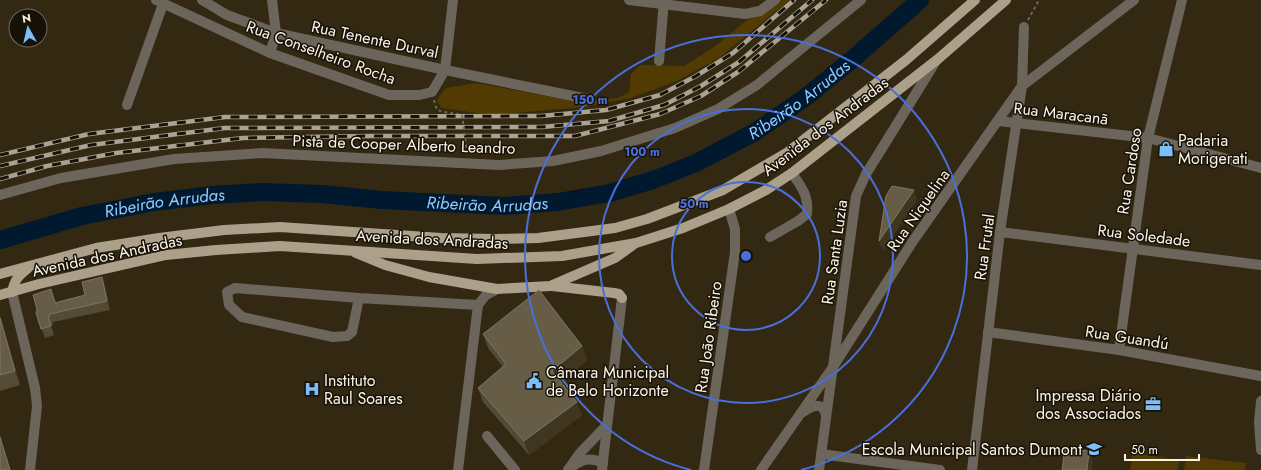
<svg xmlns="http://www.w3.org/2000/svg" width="1261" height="470" font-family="Jost,sans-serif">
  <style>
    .green { fill: #523b02 }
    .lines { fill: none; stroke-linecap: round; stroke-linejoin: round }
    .river { stroke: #01192e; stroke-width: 18 }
    .path { stroke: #736956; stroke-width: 2; stroke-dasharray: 3 3; stroke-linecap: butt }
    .minor { stroke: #6b655b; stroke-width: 10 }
    .major { stroke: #aca08b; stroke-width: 10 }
    .rail-casing { stroke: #aba291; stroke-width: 4.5 }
    .rail { stroke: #171208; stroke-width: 3; stroke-dasharray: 9; stroke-linecap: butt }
    .path-bridge { stroke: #736956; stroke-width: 2; stroke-dasharray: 3 3; stroke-linecap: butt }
    .wall { fill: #554b34 }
    .shaded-wall { fill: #40351f }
    .building { fill: #675d47; stroke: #7e7560 }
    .ring { fill: none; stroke: #496fdb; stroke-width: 2 }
    .labels { text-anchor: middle; stroke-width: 3; stroke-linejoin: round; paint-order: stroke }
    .street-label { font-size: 16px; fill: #fbf4e6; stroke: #171208 }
    .poi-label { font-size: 16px; fill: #fbf4e6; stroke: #171208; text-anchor: start }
    .water-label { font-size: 17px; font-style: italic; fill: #91cbff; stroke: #171208 }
    .centre { fill: #496fdb; stroke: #171208; stroke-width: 2 }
    .ring-label { font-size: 12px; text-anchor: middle; font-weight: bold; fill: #496fdb; stroke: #171208; stroke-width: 3; stroke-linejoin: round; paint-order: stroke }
  </style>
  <rect width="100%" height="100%" fill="#332812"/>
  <g class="green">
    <path d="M780,0H790L719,58L677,81L631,98L585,107L491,115L441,108L437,100L446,88L476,83L574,101L618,98L629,92L631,74L640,65L684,66L714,47L747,20L765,13Z"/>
    <path d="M1132,453L1179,460L1178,470H1130Z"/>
    <path d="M1186,456L1246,463L1245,470H1184Z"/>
  </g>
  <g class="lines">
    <path class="river" id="s1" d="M0,240L82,216L154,202L212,195L262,192L322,194L382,200L505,206L558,202L609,193L653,180L696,163L755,132L806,97L855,57L920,0"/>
    <g class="path">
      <path d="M1028,20L1039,0"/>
      <path d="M434,100L437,110L445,112L462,115"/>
      <path d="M467,152H492L493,155"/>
    </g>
    <g class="minor">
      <path d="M156,0L270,53L389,95H419L432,92L445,70L588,99"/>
      <path d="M202,0L227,15L276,33L445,70L453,0"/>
      <path d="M629,0L745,14L760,11L775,0"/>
      <path d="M270,53L276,33L272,0"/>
      <path d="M659,61L664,0"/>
      <path d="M127,105L163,4"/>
      <path d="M998,121L1148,138L1261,168"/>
      <path d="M0,195L61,178L174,159L262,153L499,165L553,161L601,151L675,128L718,109L757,85L861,0"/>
      <path d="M1000,232L1261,265"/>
      <path d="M770,237L798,221L807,214C809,196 802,188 792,173"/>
      <path d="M12,292L35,388L37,406L30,470"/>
      <path d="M359,298L352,332L347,336L333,337L242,317L229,305L227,292L235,288L359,298L478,305"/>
      <path d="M988,332L1119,350L1261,376"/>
      <path d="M1119,350L1148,138L1182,0"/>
      <path d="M1261,401L1259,422L1261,450"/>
      <path d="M803,412C814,405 824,401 826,417"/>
      <path d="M487,436L515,470"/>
      <path d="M821,454L940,470"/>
      <path d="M573,466C583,459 591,457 603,463"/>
      <path d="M458,470L478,305L486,295L497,289"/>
      <path d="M568,470L580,453L606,426"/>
      <path d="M602,470L622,298"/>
      <path d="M704,470L735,252V229L729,209"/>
      <path d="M761,470L833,367L913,241L1022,86L1134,0"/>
      <path d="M819,470L856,196L866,174L936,61"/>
      <path d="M972,470L1000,232L1022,86L1024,27"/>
    </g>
    <g class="major">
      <path d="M356,253L385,265L429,277L497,289L550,286L615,258L633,245"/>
      <path d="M0,274L96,248L159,238L224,230L280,227L441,238L495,239L538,238L615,228L647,219L723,190L788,152L906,60L975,0"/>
      <path d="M552,286L614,293L619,294L622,298"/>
      <path d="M12,292C15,279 18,276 28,268"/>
      <path d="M0,295L39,284L166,255L216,250L280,246L477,259L562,256L636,243L683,228L729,209L766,190L792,173L938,59L1006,0"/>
    </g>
    <defs>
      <g id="rail">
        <path d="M0,155L89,134L225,117L541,116L606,110L660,95L696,76L733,53L794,0"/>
        <path d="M0,166L91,145L225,128L542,127L609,121L664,105L701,86L739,62L812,0"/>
        <path d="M0,179L47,166L116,153L243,138L370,136H575L660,114L701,96L738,72L826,0"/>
      </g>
    </defs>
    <use href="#rail" class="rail-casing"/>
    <use href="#rail" class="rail"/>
    <path class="path-bridge" d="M462,115L467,152"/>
  </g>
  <g class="wall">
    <path d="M102,277L105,286L110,310L53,322V325H51L54,335L45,338L36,313L54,298L56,302L85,295Z"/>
    <path d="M0,315L20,385L0,391Z"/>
    <path d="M483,334L582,346L587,360L561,382L582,415L529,455L483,402L478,388L503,367L488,348Z"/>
  </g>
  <g class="shaded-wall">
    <path d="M914,190L917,200L883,252L879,241Z"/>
    <path d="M102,277L105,286L110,310L107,301Z"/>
    <path d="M0,315L20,385L15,371L0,318Z"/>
    <path d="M582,346L587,360L557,384L552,371Z"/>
    <path d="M577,402L582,415L529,455L524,441Z"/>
    <path d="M0,434L11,470H10L0,437Z"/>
    <path d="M1089,451L1093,462L1092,470H1087Z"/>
  </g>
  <g class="building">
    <path d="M892,186L914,190L879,241L886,196Z"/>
    <path d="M102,277L107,301L50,314V316L48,317L51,326L41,329L36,313L37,309L33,295L51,289L55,303L85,295L82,282Z"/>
    <path d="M539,290L582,346L552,371L577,402L524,441L478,388L506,364L483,334Z"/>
    <path d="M0,318L15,371L0,375Z"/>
    <path d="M0,437L10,470H0Z"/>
    <path d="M1065,448L1089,451L1087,470H1062Z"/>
  </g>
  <g class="ring">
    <circle cx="746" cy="256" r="74"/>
    <circle cx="746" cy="256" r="147"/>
    <path d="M691 470A221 221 0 1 1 801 470"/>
  </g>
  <defs>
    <symbol id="shop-bare" viewBox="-9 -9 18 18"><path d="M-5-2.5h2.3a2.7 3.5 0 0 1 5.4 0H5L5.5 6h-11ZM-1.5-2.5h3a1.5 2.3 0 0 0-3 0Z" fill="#7cbef9" stroke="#171208" stroke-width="2.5" paint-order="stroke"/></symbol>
    <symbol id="civic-bare" viewBox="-9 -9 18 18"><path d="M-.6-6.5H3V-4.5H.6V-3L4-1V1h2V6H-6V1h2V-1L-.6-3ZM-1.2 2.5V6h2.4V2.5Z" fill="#7cbef9" stroke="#171208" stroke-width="2.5" paint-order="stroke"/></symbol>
    <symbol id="hospital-bare" viewBox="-9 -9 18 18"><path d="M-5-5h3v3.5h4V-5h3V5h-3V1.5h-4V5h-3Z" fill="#7cbef9" stroke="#171208" stroke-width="2.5" paint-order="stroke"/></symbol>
    <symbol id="office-bare" viewBox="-9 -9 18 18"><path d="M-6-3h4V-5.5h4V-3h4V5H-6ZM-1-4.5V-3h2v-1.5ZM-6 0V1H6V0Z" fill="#7cbef9" stroke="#171208" stroke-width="2.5" paint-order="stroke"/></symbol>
    <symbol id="school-bare" viewBox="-9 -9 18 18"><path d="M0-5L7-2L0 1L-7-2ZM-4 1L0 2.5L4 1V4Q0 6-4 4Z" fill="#7cbef9" stroke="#171208" stroke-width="2.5" paint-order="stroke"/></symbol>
  </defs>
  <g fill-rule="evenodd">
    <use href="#shop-bare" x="1155" y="138" width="22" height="22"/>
    <use href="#civic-bare" x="523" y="370" width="22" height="22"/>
    <use href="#hospital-bare" x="301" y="378" width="22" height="22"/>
    <use href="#office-bare" x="1142" y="393" width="22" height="22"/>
    <use href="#school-bare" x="1083" y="438" width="22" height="22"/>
  </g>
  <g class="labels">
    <g class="street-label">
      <text transform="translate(375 39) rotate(12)" y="6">Rua Tenente Durval</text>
      <text transform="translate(321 52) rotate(20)" y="6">Rua Conselheiro Rocha</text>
      <text transform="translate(1061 113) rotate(7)" y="6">Rua Maracanã</text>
      <text transform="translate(825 126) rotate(-37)" y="6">Avenida dos Andradas</text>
      <text transform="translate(404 144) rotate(2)" y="6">Pista de Cooper Alberto Leandro</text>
      <text transform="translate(1129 171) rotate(-81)" y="6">Rua Cardoso</text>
      <text transform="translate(918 210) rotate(-55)" y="6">Rua Niquelina</text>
      <text transform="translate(1144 235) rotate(7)" y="6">Rua Soledade</text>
      <text transform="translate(432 239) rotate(3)" y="6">Avenida dos Andradas</text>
      <text transform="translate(984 247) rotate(-82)" y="6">Rua Frutal</text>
      <text transform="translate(834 252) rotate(-82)" y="6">Rua Santa Luzia</text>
      <text transform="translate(107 255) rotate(-12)" y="6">Avenida dos Andradas</text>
      <text transform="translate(708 337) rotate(-82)" y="6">Rua João Ribeiro</text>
      <text transform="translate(1127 337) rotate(9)" y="6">Rua Guandú</text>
    </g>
    <g class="poi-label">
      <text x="1178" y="146">Padaria<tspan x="1178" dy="18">Morigerati</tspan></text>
      <text x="546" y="378">Câmara Municipal<tspan x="546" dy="18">de Belo Horizonte</tspan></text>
      <text x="324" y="386">Instituto<tspan x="324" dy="18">Raul Soares</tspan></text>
      <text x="1141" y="401" text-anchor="end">Impressa Diário<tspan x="1141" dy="18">dos Associados</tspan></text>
      <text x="1082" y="455" text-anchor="end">Escola Municipal Santos Dumont</text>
    </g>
    <g class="water-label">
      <text dy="6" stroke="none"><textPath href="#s1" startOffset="829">Ribeirão Arrudas</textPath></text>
      <text dy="6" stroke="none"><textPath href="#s1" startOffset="493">Ribeirão Arrudas</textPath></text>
      <text dy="6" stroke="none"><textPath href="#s1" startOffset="169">Ribeirão Arrudas</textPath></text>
    </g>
  </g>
  <circle cx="746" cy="256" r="6" class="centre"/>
  <g class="ring-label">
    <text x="590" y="104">150 m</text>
    <text x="642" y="156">100 m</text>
    <text x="694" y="208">50 m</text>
  </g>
  <g transform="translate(28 28) rotate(352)"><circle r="19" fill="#171208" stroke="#726c61"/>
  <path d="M0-3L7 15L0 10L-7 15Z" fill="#7cbef9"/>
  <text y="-6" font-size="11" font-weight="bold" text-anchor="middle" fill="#fbf4e6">N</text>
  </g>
  <path d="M1125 454v6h74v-6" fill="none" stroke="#fbf4e6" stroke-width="2"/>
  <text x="1131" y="454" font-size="12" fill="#fbf4e6" stroke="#171208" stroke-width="3" paint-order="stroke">50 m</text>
</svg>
